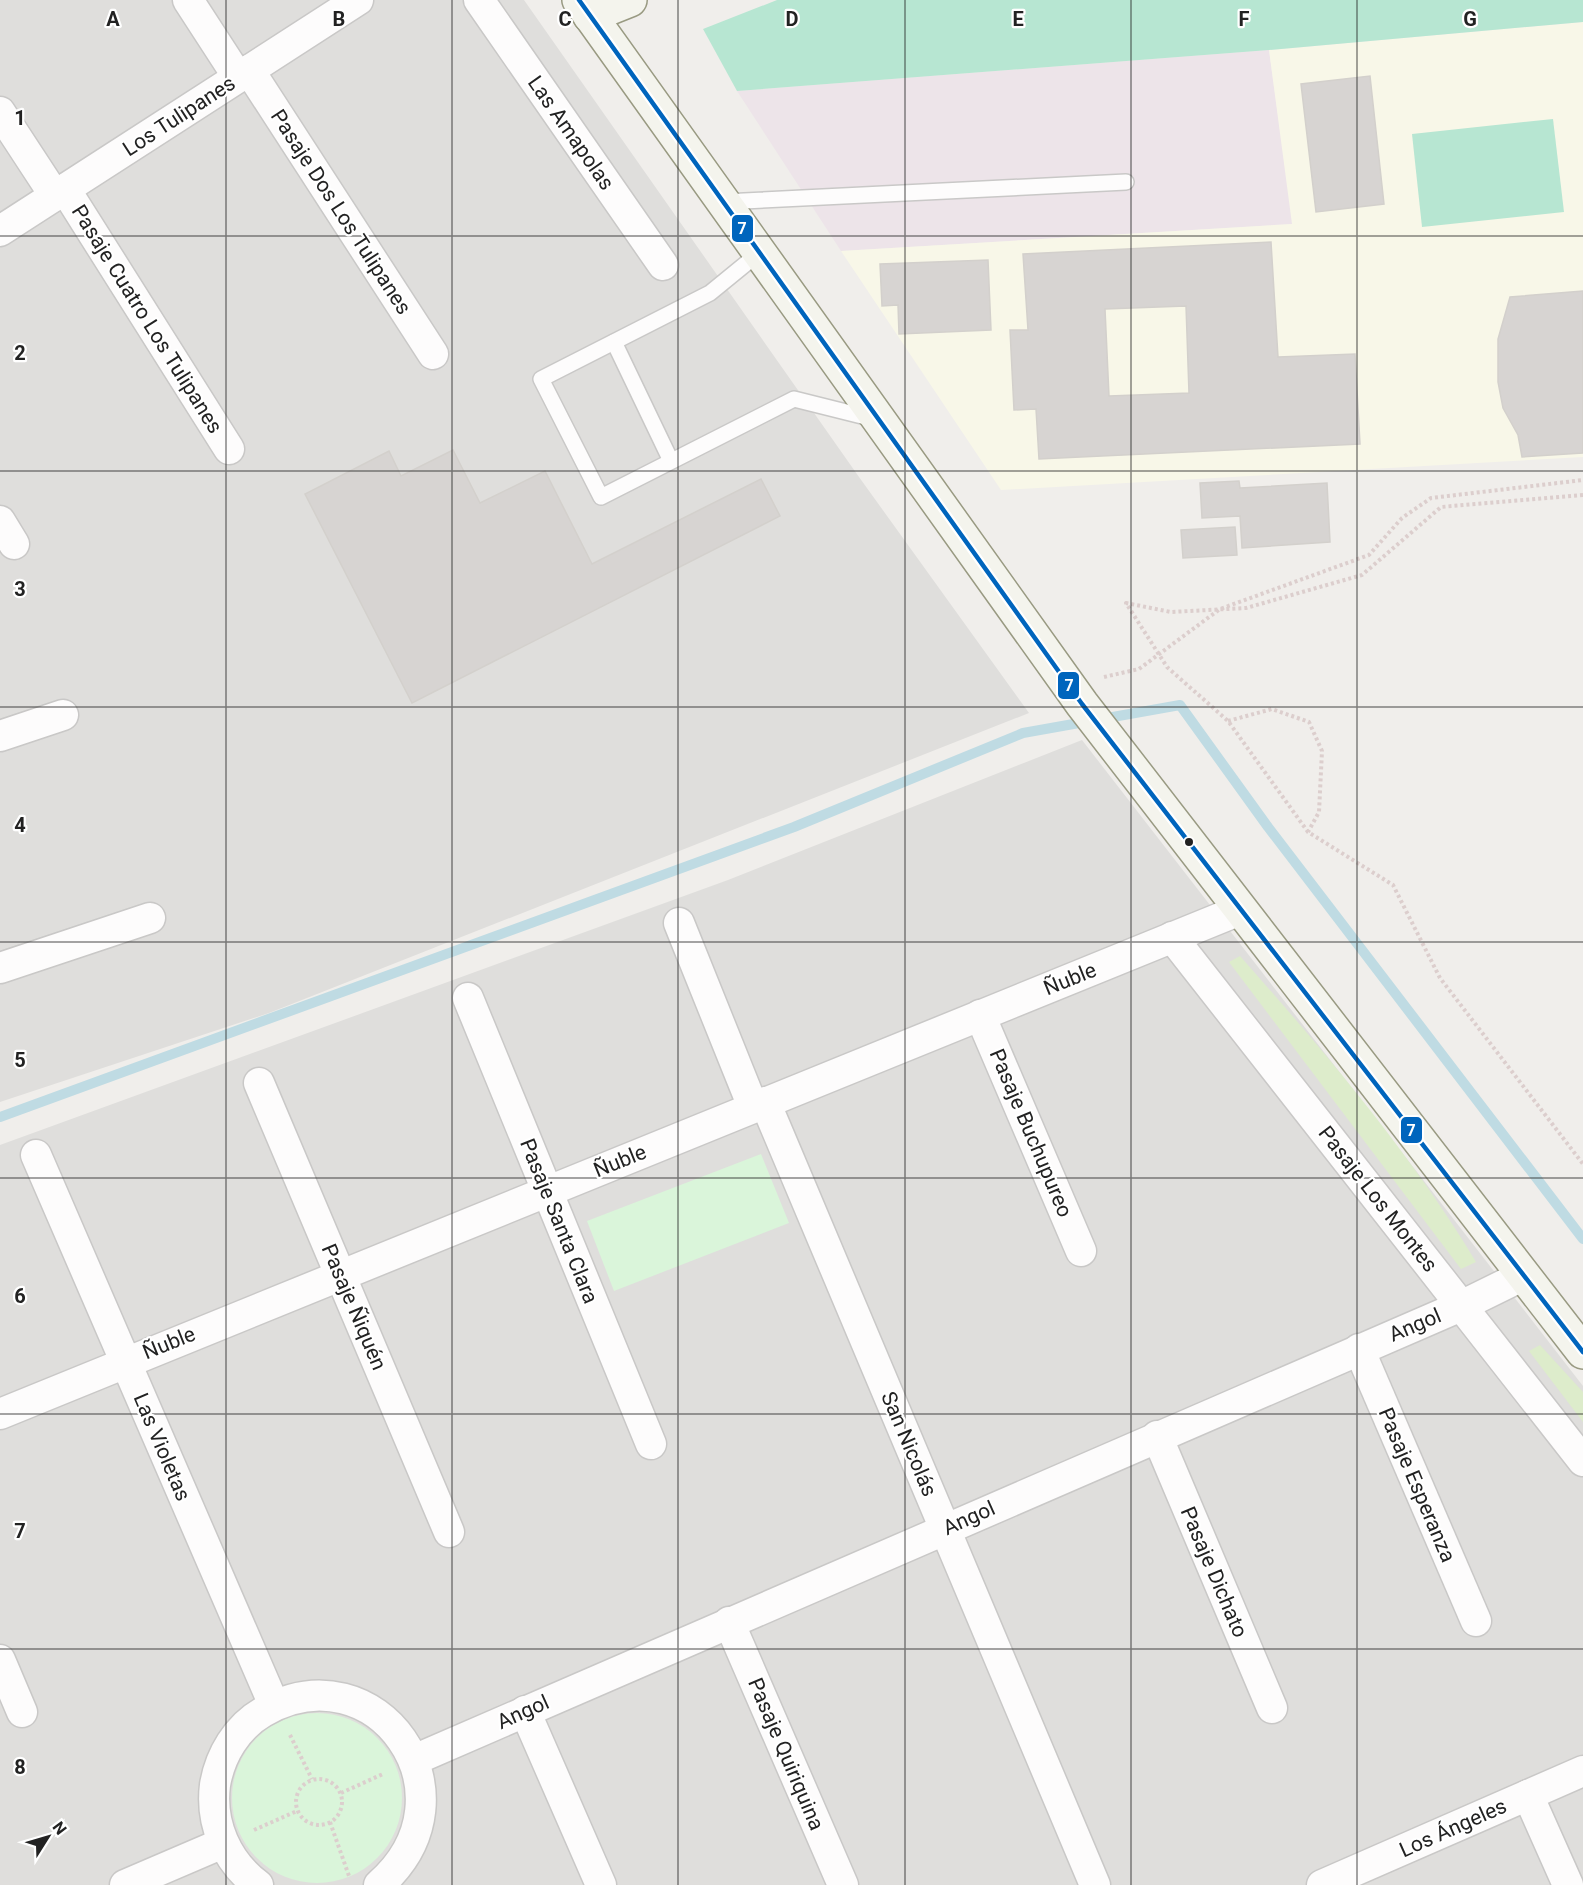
<svg xmlns="http://www.w3.org/2000/svg" width="1583" height="1885" font-family="Roboto,sans-serif">
  <style>
    .residential { fill: #dfdedc }
    .industrial { fill: #ede4e9 }
    .education { fill: #f8f7e8 }
    .grass { fill: #ddeccb }
    .park { fill: #daf5da }
    .pitch { fill: #b7e6d2 }
    .lines { fill: none; stroke-linecap: round; stroke-linejoin: round }
    .stream { stroke: #bfdbe3; stroke-width: 10 }
    .building { fill: #d7d4d2; stroke: #d3d0cc; stroke-width: 1.5; fill-rule: evenodd }
    .lane-casing { stroke: #c9c8c7; stroke-width: 18 }
    .street-casing { stroke: #c9c8c7; stroke-width: 33 }
    .secondary-casing { stroke: #999a82; stroke-width: 36 }
    .path { stroke: #dccecd; stroke-width: 4; stroke-dasharray: 3 3; stroke-linecap: butt }
    .lane { stroke: #fdfcfc; stroke-width: 15 }
    .street { stroke: #fdfcfc; stroke-width: 30 }
    .secondary { stroke: #f4f4ed; stroke-width: 33 }
    .bus-1-casing { stroke: #fff; stroke-width: 9 }
    .bus-1 { stroke: #0065bd; stroke-width: 4.5 }
    .grid { fill: none; stroke: #222; stroke-width: 1.5; stroke-opacity: 0.55 }
    .bus-dot { fill: #222; stroke: #fff; stroke-width: 2 }
    .labels { text-anchor: middle; stroke-width: 4.5; stroke-linejoin: round; paint-order: stroke }
    .street-label { font-size: 21px; fill: #222; stroke: #fff }
    .grid-label { font-size: 20px; text-anchor: middle; font-weight: bold; fill: #222; stroke: #fff; stroke-width: 4.5; stroke-linejoin: round; paint-order: stroke }
    .line-badge { stroke: #fff; stroke-width: 2 }
    .badge-label { font-size: 16px; text-anchor: middle; font-weight: bold; fill: #fff }
  </style>
  <rect width="100%" height="100%" fill="#f0eeeb"/>
  <g class="residential">
    <path d="M0,0H524L859,477L1029,713L269,1013L0,1102Z"/>
    <path d="M1082,740L1583,1386V1885H0V1145L728,880Z"/>
  </g>
  <path class="industrial" d="M1269,50L1293,224L841,251L737,91Z"/>
  <path class="education" d="M1583,22V457L1001,490L841,251L1292,224L1269,50Z"/>
  <g class="grass">
    <path d="M1240,956C1325,1052 1409,1151 1476,1262L1461,1269L1229,962Z"/>
    <path d="M1540,1345L1583,1392V1422L1529,1351Z"/>
  </g>
  <g class="park">
    <path d="M761,1154L789,1223L614,1291L587,1221Z"/>
    <circle cx="317" cy="1798" r="85"/>
  </g>
  <g class="pitch">
    <path d="M777,0H1583V22L1269,50L737,91L703,29Z"/>
    <path d="M1553,119L1564,212L1422,227L1412,134Z"/>
  </g>
  <g class="lines">
    <path class="stream" d="M0,1117L794,827L1023,733L1180,705L1268,827L1583,1239"/>
  </g>
  <g class="building">
    <path d="M1370,76L1384,204L1316,212L1301,84Z"/>
    <path d="M1271,242L1278,357L1355,354L1360,444L1039,459L1036,409L1014,410L1010,330H1028L1023,254ZM1186,306L1189,393L1109,396L1105,309Z"/>
    <path d="M988,260L991,330L899,334L898,305L882,306L880,264Z"/>
    <path d="M1583,291V453L1522,457L1518,435L1503,408L1498,382V339L1510,297Z"/>
    <path d="M453,450L480,503L545,471L592,564L761,479L780,516L412,703L305,494L389,451L401,476Z"/>
    <path d="M1239,481L1240,488L1327,483L1330,542L1242,548L1240,516L1202,518L1200,483Z"/>
    <path d="M1235,527L1237,555L1183,558L1181,530Z"/>
  </g>
  <g class="lines">
    <defs>
      <g id="lane">
        <path d="M724,202L1126,182"/>
        <path d="M759,253L710,293L541,379L601,497L794,399L874,419"/>
        <path d="M614,342L671,461"/>
      </g>
      <g id="street">
        <path d="M188,0L238,77"/>
        <path d="M479,0L663,265"/>
        <path d="M249,70L433,354"/>
        <path d="M0,112L55,196"/>
        <path d="M65,189L229,449"/>
        <path d="M0,231L358,0"/>
        <path d="M0,521L14,544"/>
        <path d="M0,736L63,715"/>
        <path d="M679,923L753,1107"/>
        <path d="M1172,937L1583,1461"/>
        <path d="M0,968L150,918"/>
        <path d="M468,998L651,1444"/>
        <path d="M980,1015L1081,1251"/>
        <path d="M259,1083L449,1532"/>
        <path d="M765,1102L1095,1885"/>
        <path d="M36,1155L274,1705"/>
        <path d="M1359,1349L1476,1621"/>
        <path d="M0,1414L1240,910"/>
        <path d="M1157,1436L1272,1708"/>
        <path d="M729,1622L843,1885"/>
        <path d="M0,1660L22,1712"/>
        <path d="M525,1711L601,1885"/>
        <path d="M414,1760L1461,1306L1524,1275"/>
        <path d="M1528,1795L1568,1885"/>
        <path d="M125,1885L223,1843"/>
        <path d="M258,1885C227,1862 210,1824 215,1785C220,1755 237,1727 263,1712C376,1646 482,1795 379,1885"/>
        <path d="M1322,1885L1583,1771"/>
      </g>
      <g id="secondary">
        <path d="M579,0L1082,704L1583,1352"/>
        <path d="M590,16L630,0"/>
      </g>
    </defs>
    <use href="#lane" class="lane-casing"/>
    <use href="#street" class="street-casing"/>
    <use href="#secondary" class="secondary-casing"/>
    <g class="path">
      <path d="M1583,495L1441,507L1362,575L1246,608L1171,612L1126,603L1167,667L1228,721L1308,832L1393,885L1440,978L1583,1164"/>
      <path d="M1104,677L1139,669L1220,609L1369,555L1402,518L1431,498L1583,480"/>
      <path d="M1228,721L1272,709L1309,722L1322,751L1319,812L1308,832"/>
      <path d="M290,1735L312,1779"/>
      <circle cx="319" cy="1802" r="23"/>
      <path d="M341,1793L383,1774"/>
      <path d="M330,1822L349,1876"/>
      <path d="M254,1830L297,1811"/>
    </g>
    <use href="#lane" class="lane"/>
    <use href="#street" class="street"/>
    <use href="#secondary" class="secondary"/>
    <defs>
      <path id="bus-1" d="M579,0L1082,704L1583,1352"/>
    </defs>
    <use href="#bus-1" class="bus-1-casing"/>
    <use href="#bus-1" class="bus-1"/>
  </g>
  <path class="grid" d="M226,0V1885M452,0V1885M678,0V1885M905,0V1885M1131,0V1885M1357,0V1885M0,236H1583M0,471H1583M0,707H1583M0,942H1583M0,1178H1583M0,1414H1583M0,1649H1583"/>
  <circle class="bus-dot" cx="1189" cy="842" r="5"/>
  <g class="labels">
    <g class="street-label">
      <text transform="translate(179 116) rotate(-33)" y="7">Los Tulipanes</text>
      <text transform="translate(571 133) rotate(55)" y="7">Las Amapolas</text>
      <text transform="translate(341 212) rotate(57)" y="7">Pasaje Dos Los Tulipanes</text>
      <text transform="translate(147 319) rotate(58)" y="7">Pasaje Cuatro Los Tulipanes</text>
      <text transform="translate(1070 979) rotate(-22)" y="7">Ñuble</text>
      <text transform="translate(1031 1133) rotate(67)" y="7">Pasaje Buchupureo</text>
      <text transform="translate(620 1161) rotate(-22)" y="7">Ñuble</text>
      <text transform="translate(1378 1199) rotate(52)" y="7">Pasaje Los Montes</text>
      <text transform="translate(559 1221) rotate(68)" y="7">Pasaje Santa Clara</text>
      <text transform="translate(354 1307) rotate(67)" y="7">Pasaje Ñiquén</text>
      <text transform="translate(1415 1325) rotate(-23)" y="7">Angol</text>
      <text transform="translate(169 1343) rotate(-22)" y="7">Ñuble</text>
      <text transform="translate(909 1444) rotate(67)" y="7">San Nicolás</text>
      <text transform="translate(162 1447) rotate(67)" y="7">Las Violetas</text>
      <text transform="translate(1417 1485) rotate(67)" y="7">Pasaje Esperanza</text>
      <text transform="translate(969 1518) rotate(-24)" y="7">Angol</text>
      <text transform="translate(1214 1572) rotate(67)" y="7">Pasaje Dichato</text>
      <text transform="translate(523 1712) rotate(-24)" y="7">Angol</text>
      <text transform="translate(786 1754) rotate(67)" y="7">Pasaje Quiriquina</text>
      <text transform="translate(1453 1828) rotate(-24)" y="7">Los Ángeles</text>
    </g>
  </g>
  <g class="grid-label">
    <text x="113" y="26">A</text>
    <text x="339" y="26">B</text>
    <text x="565" y="26">C</text>
    <text x="792" y="26">D</text>
    <text x="1018" y="26">E</text>
    <text x="1244" y="26">F</text>
    <text x="1470" y="26">G</text>
    <text x="20" y="125">1</text>
    <text x="20" y="360">2</text>
    <text x="20" y="596">3</text>
    <text x="20" y="832">4</text>
    <text x="20" y="1067">5</text>
    <text x="20" y="1303">6</text>
    <text x="20" y="1538">7</text>
    <text x="20" y="1774">8</text>
  </g>
  <g class="line-badge">
    <rect x="731" y="214" width="23" height="29" rx="6" fill="#0065bd"/>
    <rect x="1057" y="671" width="23" height="29" rx="6" fill="#0065bd"/>
    <rect x="1400" y="1116" width="23" height="28" rx="6" fill="#0065bd"/>
  </g>
  <g class="badge-label">
    <text x="742" y="234">7</text>
    <text x="1069" y="691">7</text>
    <text x="1411" y="1136">7</text>
  </g>
  <g transform="translate(48 1837) rotate(53)" stroke="#ffffff" stroke-width="4.5" paint-order="stroke">
  <path d="M0-4.5L10 22L0 15L-10 22Z" fill="#222222"/>
  <text y="-9" font-size="16" font-weight="bold" text-anchor="middle" fill="#222222">N</text>
  </g>
</svg>
